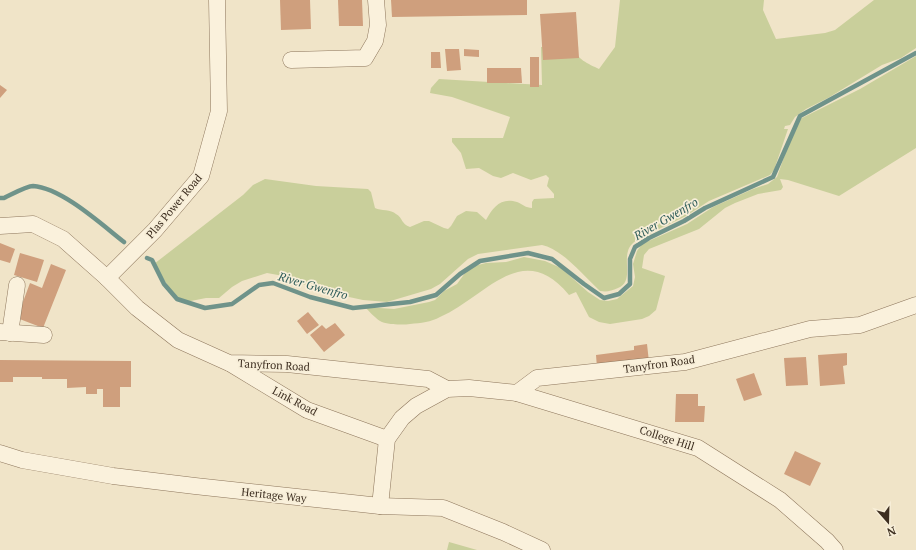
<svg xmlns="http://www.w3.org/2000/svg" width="916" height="550" font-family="'PT Serif',serif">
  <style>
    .green { fill: #c9cf9b }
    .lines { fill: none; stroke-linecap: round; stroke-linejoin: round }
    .stream { stroke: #6f938a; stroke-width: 4.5 }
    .building { fill: #cf9f7d }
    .minor-casing { stroke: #8d765c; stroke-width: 17 }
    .minor { stroke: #faf1dc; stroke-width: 16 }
    .labels { text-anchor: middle; stroke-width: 3.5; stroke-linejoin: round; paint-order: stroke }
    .street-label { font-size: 11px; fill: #3d2e20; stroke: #f7eed8 }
    .water-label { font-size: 12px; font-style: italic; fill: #2f5d5a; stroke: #f7eed8 }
  </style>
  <rect width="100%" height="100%" fill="#f0e4c8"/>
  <g class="green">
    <path d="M620,0H764L763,10L776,39L825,33L835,30L874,0H916V48L901,58L882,65L828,98L806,109L795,117L790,125L785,126L784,129H788L774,170L770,175L709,201L686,216L638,239C634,242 629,246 628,251C624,263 633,282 618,288C611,291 607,292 600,291C584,276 562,249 542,245L478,254L468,259L440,284L431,289L387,302L363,300L321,291L278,275L267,273L242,281L232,287L219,298H206L186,302L173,294L154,264L243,195L253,185L265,179L316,186L368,189L371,192L375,208C381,211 391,209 396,214C403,218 401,224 410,227L424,221H429L444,228L448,229L451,226L457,216L466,211L477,212L486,220C493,207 501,197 517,202C522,204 526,208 532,208V202L534,199L554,198V194L547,186L549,178L546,175L531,180L513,173L501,178L493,176L479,168L466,169L461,153L452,142V138H503L510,117L452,97L430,93L431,88L439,79L542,85L541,47H575C575,59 589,64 599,69L615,47Z"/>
    <path d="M916,56V148L839,196L788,180L780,179L783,187L781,190L758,194L735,203L725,208L699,229L649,249L644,255L642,268L665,276L656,310L649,316L642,319L610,324L599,322L589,317L576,292L569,295C522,238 486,297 440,317C431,322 421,323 410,324C403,325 387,325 380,321C375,318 369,311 365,307L394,309L429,302L435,300L444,291L457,284L465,273L474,266L486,263L506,262L524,257L545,261L561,268L588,292L600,300L608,301L617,299L633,286L635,277L633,264L637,251L642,244L687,224L713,207L753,189L768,184L777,177L794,129L800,119L860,89Z"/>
    <path d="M449,542L477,550H447Z"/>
  </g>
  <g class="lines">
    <g class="stream">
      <path d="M0,198H4C11,195 26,186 33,186C62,188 101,224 124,242"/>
      <path d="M147,258L152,260L164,284L177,299L205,308L232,304L259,285L273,283L310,297L353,308L410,302L436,295L460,274L480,261L528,253L552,259L584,284L604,298L619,294L630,284V259L635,247L649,238L684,221L705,208L773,177L800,116L916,53"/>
    </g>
  </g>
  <g class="building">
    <path d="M280,0H310L311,29L281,30Z"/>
    <path d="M338,0H362L363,26H339Z"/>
    <path d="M391,0H527V15L392,17Z"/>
    <path d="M576,12L579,58L543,60L540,14Z"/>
    <path d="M445,49H459L461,70L447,71Z"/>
    <path d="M464,49L479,50V57L464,56Z"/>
    <path d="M431,52H440L441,68H431Z"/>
    <rect x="530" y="57" width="9" height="30"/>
    <path d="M487,68H521L522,83H487Z"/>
    <path d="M0,85L7,90L0,98Z"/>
    <path d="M0,243L15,249L10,263L0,260Z"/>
    <path d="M20,253L44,260L37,282L14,275Z"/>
    <path d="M51,264L66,270L43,328L17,318L30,283L42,288Z"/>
    <path d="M308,312L319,325L307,334L297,321Z"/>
    <path d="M335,323L345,335L324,352L310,335L322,325L326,329Z"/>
    <path d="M647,344L649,362L597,368L596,355L634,350V346Z"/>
    <path d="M847,353V365L843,366L845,384L820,386L818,355Z"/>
    <path d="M806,357L808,385L786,386L784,358Z"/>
    <path d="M0,360L131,361V387H120V407H103V389H97V394H86V387L67,388V379H42V377H13V382H0Z"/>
    <path d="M754,373L762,395L744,401L736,379Z"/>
    <path d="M676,394H698V406H705L704,422H675Z"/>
    <path d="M795,451L821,463L810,486L784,474Z"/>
  </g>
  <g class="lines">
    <defs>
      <g id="minor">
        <path d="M291,60L365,58L375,41L378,25L376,0"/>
        <path d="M0,226L33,224L63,239L107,278L137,308L178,340L229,363L287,364L428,379L447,389"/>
        <path d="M107,278L155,230L201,176L219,111L217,0"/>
        <path d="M0,332L44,335"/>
        <path d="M10,333L17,285"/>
        <path d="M231,364L307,410L387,439"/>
        <path d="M517,393L698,448L780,500L827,541L835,550"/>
        <path d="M0,453L22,460L113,476L195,486L380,506L443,508L503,532L542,550"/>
        <path d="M380,506L387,439L402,418L416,406L447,389L469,388L517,393L537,378L685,362L810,329L860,325L916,305"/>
      </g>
    </defs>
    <use href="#minor" class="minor-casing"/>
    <use href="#minor" class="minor"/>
  </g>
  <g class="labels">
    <g class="street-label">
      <text transform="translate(174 206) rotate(-50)" y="4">Plas Power Road</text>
      <text transform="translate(659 364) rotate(-8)" y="4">Tanyfron Road</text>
      <text transform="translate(274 365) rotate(3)" y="4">Tanyfron Road</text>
      <text transform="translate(295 401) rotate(28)" y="4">Link Road</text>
      <text transform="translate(667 438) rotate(18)" y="4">College Hill</text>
      <text transform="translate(274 495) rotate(6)" y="4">Heritage Way</text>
    </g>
    <g class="water-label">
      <text transform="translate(666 219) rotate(-30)" y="4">River Gwenfro</text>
      <text transform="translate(313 286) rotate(16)" y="4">River Gwenfro</text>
    </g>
  </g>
  <g transform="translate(888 522) rotate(160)" stroke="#f7eed8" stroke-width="3" paint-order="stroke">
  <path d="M0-3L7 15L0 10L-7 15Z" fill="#3d2e20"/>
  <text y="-6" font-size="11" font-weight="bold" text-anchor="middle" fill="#3d2e20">N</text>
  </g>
</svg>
